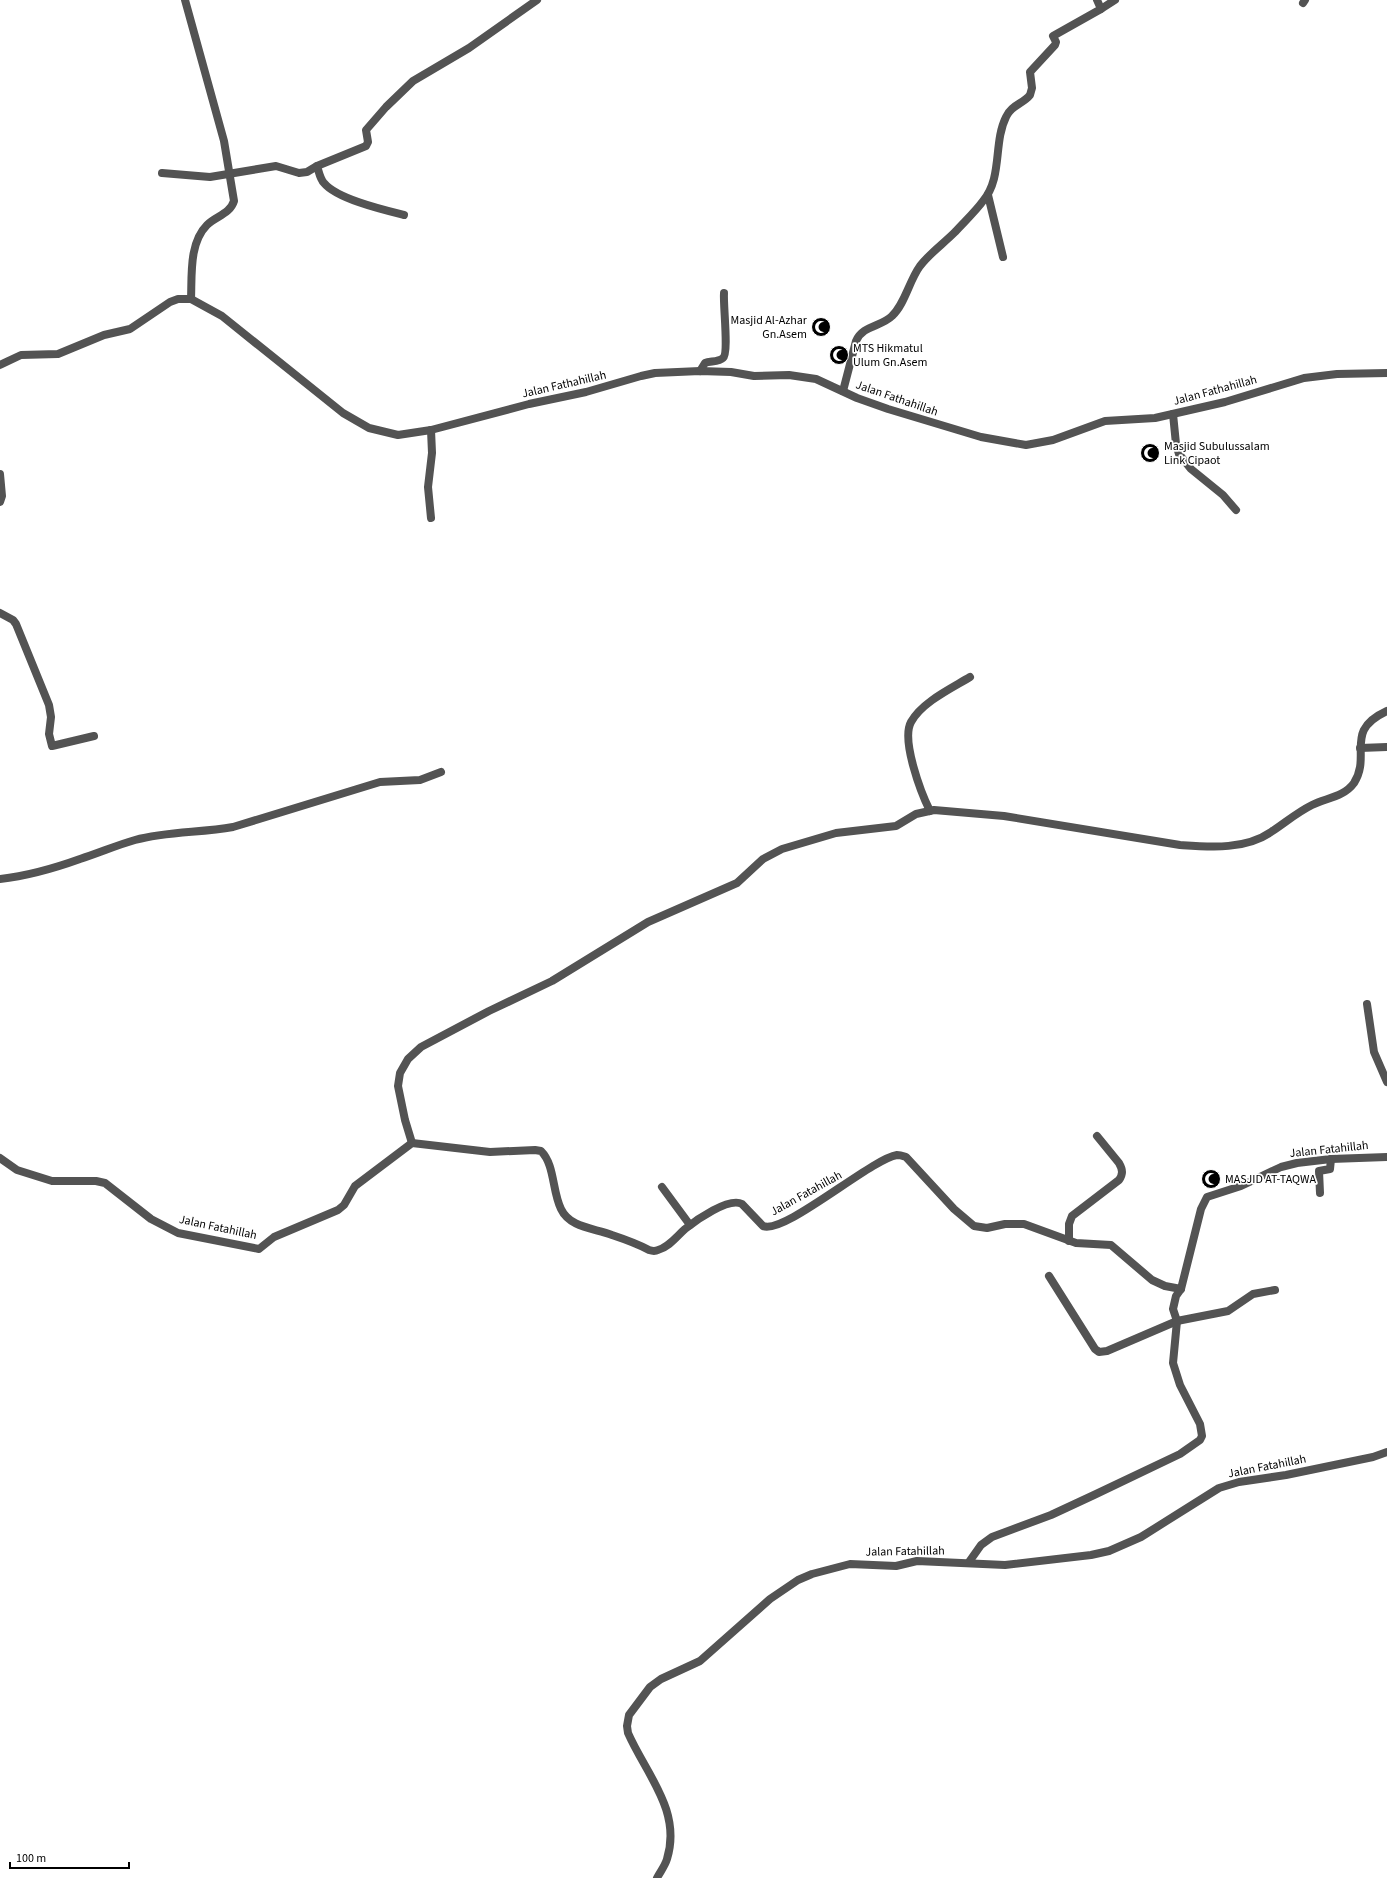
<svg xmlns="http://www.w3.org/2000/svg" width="1387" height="1878" font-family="'Source Sans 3',sans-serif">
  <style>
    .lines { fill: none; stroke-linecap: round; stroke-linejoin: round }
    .street { stroke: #535353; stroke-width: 8 }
    .labels { text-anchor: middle; stroke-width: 3.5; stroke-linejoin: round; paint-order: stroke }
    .poi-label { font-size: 12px; fill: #000; stroke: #fff; text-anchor: start }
    .street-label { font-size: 12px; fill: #000; stroke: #fff }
  </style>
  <rect width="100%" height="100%" fill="#fff"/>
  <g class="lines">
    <g class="street">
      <path d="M185,0L224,141L234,201C230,214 216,216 207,225C189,243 192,275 191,299"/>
      <path d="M1303,3L1305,0"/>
      <path d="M1101,9L1115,0"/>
      <path d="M317,166C319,172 320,179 324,183C337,199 384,210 404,215"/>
      <path d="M162,173L210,177L276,166L299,173L307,172L317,166L366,146L368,142L366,130L386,107L413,81L469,48L537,0"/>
      <path d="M988,195L1003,257"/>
      <path d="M0,365L21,355L58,354L104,335L130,329L170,302L178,299H191L222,316L343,413L369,428L398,435L431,430L529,404L586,392L641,376L655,373L700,371L731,372L754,376L789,375L816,379L857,398L888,409L981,437L1026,445L1053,440L1105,421L1155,418L1225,402L1304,378L1337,374L1387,373"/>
      <path d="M700,371L705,363C710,361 719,362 723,358C729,353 723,305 724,293"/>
      <path d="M843,391L856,341C863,325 881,327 892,316C905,304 909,281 920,266C930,253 943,244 955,232C964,222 975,212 983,201C1003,177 993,143 1006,117C1011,105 1023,104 1030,95L1032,88L1030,72L1055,45L1056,42L1053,36L1101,9L1097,0"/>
      <path d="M1173,414L1176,444L1179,454L1191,469L1223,495L1236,510"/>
      <path d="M0,474L2,496L0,502"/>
      <path d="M431,518L428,487L432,453L431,430"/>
      <path d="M0,613L13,620L16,624L49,705L51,717L49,734L52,746L94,736"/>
      <path d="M1360,748L1387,747"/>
      <path d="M930,811C921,793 901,740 911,722C922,702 952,688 970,677"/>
      <path d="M0,879C27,876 55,868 80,859C99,853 117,845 135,840C167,831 200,833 233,827L380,782L420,780L441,772"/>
      <path d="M1367,1004L1374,1052L1387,1082"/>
      <path d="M412,1143L405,1120L398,1086L400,1073L408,1059L421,1047L489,1011L552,981L648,922L737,883L763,859L782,849L836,833L896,826L916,814L934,810L1004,816L1180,845C1210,847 1245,850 1271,832C1285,823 1296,813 1312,805C1326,798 1344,797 1354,783C1372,755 1343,731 1387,711"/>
      <path d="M0,1158L17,1170L52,1181H96L105,1183L151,1219L178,1233L259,1249L274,1237L338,1210L344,1205L355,1186L412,1143L490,1152L535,1150L541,1151C555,1165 552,1191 561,1209C570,1228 594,1228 612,1235C624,1239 638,1244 649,1250C652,1251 656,1251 658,1250C669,1247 677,1236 685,1229C696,1220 729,1197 742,1204L763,1226C784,1235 871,1159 897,1155C901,1155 903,1156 906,1157L954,1209L974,1226L987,1228L1005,1224H1024L1076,1243L1111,1245L1152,1280L1165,1286L1181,1289"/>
      <path d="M662,1187L690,1225"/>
      <path d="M1320,1193L1319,1171L1330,1169L1331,1159"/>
      <path d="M1069,1241V1224L1072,1216L1119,1180C1123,1174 1123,1170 1119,1163L1097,1136"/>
      <path d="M1049,1276L1095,1349L1099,1352L1107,1351L1177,1321L1228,1311L1253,1294L1275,1290"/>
      <path d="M969,1562L981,1545L992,1537L1051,1515L1094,1495L1180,1454L1200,1440L1202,1436L1200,1424L1180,1385L1173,1363L1177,1321L1173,1309L1176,1296L1181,1289L1201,1209L1207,1197L1241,1186L1281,1167L1297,1163L1331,1159L1387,1157"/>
      <path d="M657,1878C660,1872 665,1866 667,1859C682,1811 646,1774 628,1733L627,1726L629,1715L650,1687L661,1679L700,1661L770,1599L798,1580L812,1574L850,1564L896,1566L917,1561L1005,1565L1091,1555L1109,1551L1141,1537L1219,1488L1239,1482L1286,1475L1373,1457L1387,1452"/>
    </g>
  </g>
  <defs>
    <symbol id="mosque-disc" viewBox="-11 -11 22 22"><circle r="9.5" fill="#000" stroke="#fff"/><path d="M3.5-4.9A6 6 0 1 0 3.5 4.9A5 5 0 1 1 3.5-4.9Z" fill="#fff"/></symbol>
  </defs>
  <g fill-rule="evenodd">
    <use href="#mosque-disc" x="810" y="316" width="22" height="22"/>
    <use href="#mosque-disc" x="828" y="344" width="22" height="22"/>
    <use href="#mosque-disc" x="1139" y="442" width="22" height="22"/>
    <use href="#mosque-disc" x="1200" y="1168" width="22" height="22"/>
  </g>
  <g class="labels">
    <g class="poi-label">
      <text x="807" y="324" text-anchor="end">Masjid Al-Azhar<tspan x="807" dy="14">Gn.Asem</tspan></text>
      <text x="853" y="352">MTS Hikmatul<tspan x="853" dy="14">Ulum Gn.Asem</tspan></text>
      <text x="1164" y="450">Masjid Subulussalam<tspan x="1164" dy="14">Link Cipaot</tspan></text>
      <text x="1225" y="1183">MASJID AT-TAQWA</text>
    </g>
    <g class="street-label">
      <text transform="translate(564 384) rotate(-13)" y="4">Jalan Fathahillah</text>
      <text transform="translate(1215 390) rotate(-15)" y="4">Jalan Fathahillah</text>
      <text transform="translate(897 398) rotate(19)" y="4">Jalan Fathahillah</text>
      <text transform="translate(1329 1149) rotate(-6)" y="4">Jalan Fatahillah</text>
      <text transform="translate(806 1193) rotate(-29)" y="4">Jalan Fatahillah</text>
      <text transform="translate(218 1227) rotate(12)" y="4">Jalan Fatahillah</text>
      <text transform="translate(1267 1466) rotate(-11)" y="4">Jalan Fatahillah</text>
      <text transform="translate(905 1551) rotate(-1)" y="4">Jalan Fatahillah</text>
    </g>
  </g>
  <path d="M10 1862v6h119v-6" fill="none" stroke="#000000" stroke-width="2"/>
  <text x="16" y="1862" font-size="12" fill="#000000" stroke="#ffffff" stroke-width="3" paint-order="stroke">100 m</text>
</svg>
